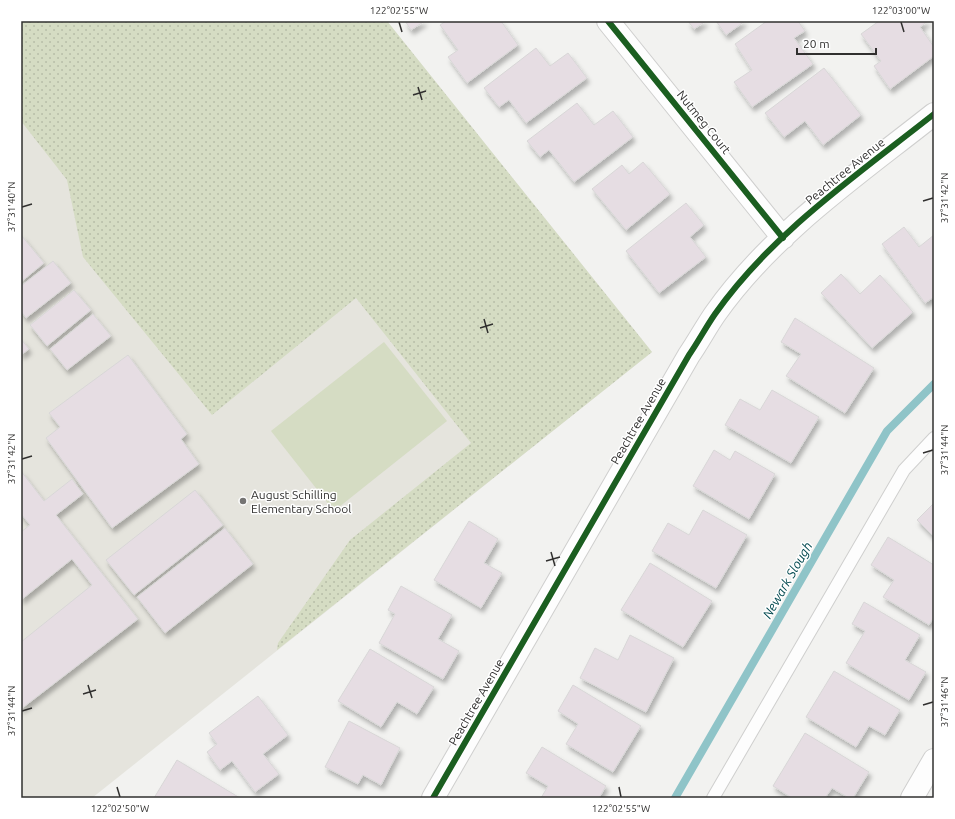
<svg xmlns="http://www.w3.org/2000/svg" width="955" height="819" font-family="Ubuntu,sans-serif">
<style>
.built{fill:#e5e4dd}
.grass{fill:url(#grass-dots)}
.pitch{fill:#d5dcc3}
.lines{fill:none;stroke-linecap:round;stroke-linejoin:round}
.stream{stroke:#8fc4c8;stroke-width:8}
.building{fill:#e6dde3;stroke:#d8d7d7;filter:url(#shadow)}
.lane-casing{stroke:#cfcfce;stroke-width:14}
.street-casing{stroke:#cfcfce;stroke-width:24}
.lane{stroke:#fdfdfd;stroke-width:12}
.street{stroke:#fdfdfd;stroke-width:22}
.cycleway-casing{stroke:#fff;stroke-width:8}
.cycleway{stroke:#1b5e20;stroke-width:6}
.ticks{fill:none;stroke:#31302f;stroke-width:1.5}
.poi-dot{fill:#757473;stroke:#fff;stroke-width:1.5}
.labels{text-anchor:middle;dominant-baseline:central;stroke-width:3;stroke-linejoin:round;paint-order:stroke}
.street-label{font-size:12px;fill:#31302f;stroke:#fff}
.poi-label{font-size:12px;fill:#31302f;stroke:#fff;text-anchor:start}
.water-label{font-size:13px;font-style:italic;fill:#00484e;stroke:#fff}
.neatline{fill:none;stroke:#31302f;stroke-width:1.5}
.ticks-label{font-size:10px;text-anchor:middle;fill:#31302f}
</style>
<defs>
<pattern id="grass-dots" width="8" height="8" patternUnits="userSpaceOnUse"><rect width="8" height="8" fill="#d5dcc3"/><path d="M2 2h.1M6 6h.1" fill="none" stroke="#b7bda8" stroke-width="1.8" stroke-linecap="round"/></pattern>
<filter id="shadow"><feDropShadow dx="2.5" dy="4.5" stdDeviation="2" flood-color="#0004"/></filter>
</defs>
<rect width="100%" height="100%" fill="#f2f2f0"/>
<path class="built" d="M21,21h366l265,331 -560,446h-71z"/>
<path class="grass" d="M21,21h366l265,331 -375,298 1,-7 72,-103 121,-97 -115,-145 -144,117 -129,-158 -16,-77 -46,-59z"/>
<path class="pitch" d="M384,342l63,79 -113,90 -63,-80z"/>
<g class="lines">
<path class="stream" d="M675,798l212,-367 47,-47"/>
</g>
<path class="building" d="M405,21h20l-14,9z
M446,21h55l17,24 -51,38 -19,-26 10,-7 -18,-25z
M688,21h18l-12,8z
M716,21h29l-19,14z
M767,21h31l7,10 -11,7 19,26 -61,43 -18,-25 18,-12 -17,-26z
M879,21h49l-8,6 14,20v9l-44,33 -16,-23 7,-5 -20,-27z
M536,48l14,18 18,-13 19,25 -61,45 -17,-23 -10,7 -15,-19z
M824,68l37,47 -38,30 -18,-24 -21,16 -19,-24z
M577,103l17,22 19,-14 20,26 -59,45 -25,-32 -9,7 -13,-16z
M643,162l27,32 -44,36 -34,-41 30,-24 7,9z
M686,203l18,22 -14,12 16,20 -47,36 -33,-42z
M904,227l15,20 15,-12v62l-9,6 -43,-59z
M21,235l23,28 -23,19z
M53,261l18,22 -45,35 -5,-7v-25z
M841,274l19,20 20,-19 33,37 -41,36 -51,-55z
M74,290l17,20 -44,36 -17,-21z
M93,314l18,22 -44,34 -17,-21z
M795,318l79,50 -29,45 -59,-37 15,-22 -20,-12z
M21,339l8,10 -8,6z
M128,355l59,79 -6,5 18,25 -87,64 -66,-90 14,-11 -11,-14z
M772,390l47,27 -28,46 -66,-38 15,-26 20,11z
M714,450l16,10 5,-9 40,23 -26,45 -56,-33z
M21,471l23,30 28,-22 11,15 -27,21 82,104 -117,90v-67l71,-57 -20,-26 -51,41v-68l9,-7 -9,-11z
M195,490l28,35 -89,70 -28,-35z
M934,503v34l-17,-17z
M703,510l44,25 -31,53 -64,-37 16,-28 21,12z
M469,521l29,18 -14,24 18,10 -21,35 -47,-28z
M225,528l28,36 -88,69 -28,-36z
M888,537l46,28v52l-5,8 -46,-28 11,-17 -23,-15z
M650,563l62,38 -29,46 -62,-37z
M401,586l51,29 -14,24 21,12 -16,28 -64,-36 16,-29 -7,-4z
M864,602l56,33 -15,25 21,12 -17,28 -63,-37 19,-32 -13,-7z
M630,635l44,23 -28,54 -66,-34 15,-30 23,12z
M370,649l64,38 -17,27 -20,-12 -16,25 -43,-26z
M834,671l66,39 -15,25 -16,-9 -13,21 -50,-30z
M573,685l68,41 -28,46 -47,-28 12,-20 -20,-13z
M258,696l30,39 -25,19 16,20 -24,18 -23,-31 -12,9 -13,-18 10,-8 -8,-11z
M349,721l51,27 -19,37 -18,-10 -5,9 -33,-17z
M805,733l64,39 -16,26h-4l-17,-10 -7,10h-33l-19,-12z
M542,747l64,39 -7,12h-58l7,-12 -22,-13z
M177,760l63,38h-86z"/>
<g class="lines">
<defs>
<path id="lane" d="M713,798l191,-328 30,-32"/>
<path id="street" d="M608,21l175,217
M433,798l256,-443c9,-13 17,-28 26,-41 57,-81 142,-139 219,-200
M912,798l22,-38"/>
</defs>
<use href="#lane" class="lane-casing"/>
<use href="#street" class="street-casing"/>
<use href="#lane" class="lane"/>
<use href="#street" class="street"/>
<defs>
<path id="cycleway" d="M608,21l175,217
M433,798l256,-443c9,-13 17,-28 26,-41 57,-81 142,-139 219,-200"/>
</defs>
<use href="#cycleway" class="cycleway-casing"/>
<use href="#cycleway" class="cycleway"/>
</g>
<path class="ticks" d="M399,22l3,10M901,22l3,10M418,87l4,13M413,95l13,-4M923,201l10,-3M22,207l10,-3M484,319l4,14M480,328l13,-4M923,453l10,-3M22,459l10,-3M551,552l4,14M546,561l14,-4M88,685l4,13M83,694l13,-4M923,705l10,-3M22,711l10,-3M117,787l3,10M619,787l2,10"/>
<circle class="poi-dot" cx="243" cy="501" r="4"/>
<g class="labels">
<g class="street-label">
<text transform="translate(704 122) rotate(51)">Nutmeg Court</text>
<text transform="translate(845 171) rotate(-39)">Peachtree Avenue</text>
<text transform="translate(638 421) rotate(-60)">Peachtree Avenue</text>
<text transform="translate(476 702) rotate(-60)">Peachtree Avenue</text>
</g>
<g class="poi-label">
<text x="251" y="494">August Schilling<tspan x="251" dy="14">Elementary School</tspan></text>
</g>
<g class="water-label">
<text transform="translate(787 580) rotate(-60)">Newark Slough</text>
</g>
</g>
<rect width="955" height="819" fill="none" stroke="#ffffff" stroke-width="44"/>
<path d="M797 48v6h79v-6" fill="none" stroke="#31302f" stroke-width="2"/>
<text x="803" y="48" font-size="12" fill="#31302f" stroke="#ffffff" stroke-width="3" paint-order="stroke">20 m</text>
<rect x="22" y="22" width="911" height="775" class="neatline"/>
<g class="ticks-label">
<text x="399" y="14">122°02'55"W</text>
<text x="901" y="14">122°03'00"W</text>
<text transform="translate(944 198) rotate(-90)" y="4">37°31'42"N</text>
<text transform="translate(11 207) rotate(-90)" y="4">37°31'40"N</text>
<text transform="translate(944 450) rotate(-90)" y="4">37°31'44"N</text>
<text transform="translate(11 459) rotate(-90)" y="4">37°31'42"N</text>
<text transform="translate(944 702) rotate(-90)" y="4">37°31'46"N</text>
<text transform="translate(11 711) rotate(-90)" y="4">37°31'44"N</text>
<text x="120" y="812">122°02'50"W</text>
<text x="621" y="812">122°02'55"W</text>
</g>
</svg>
